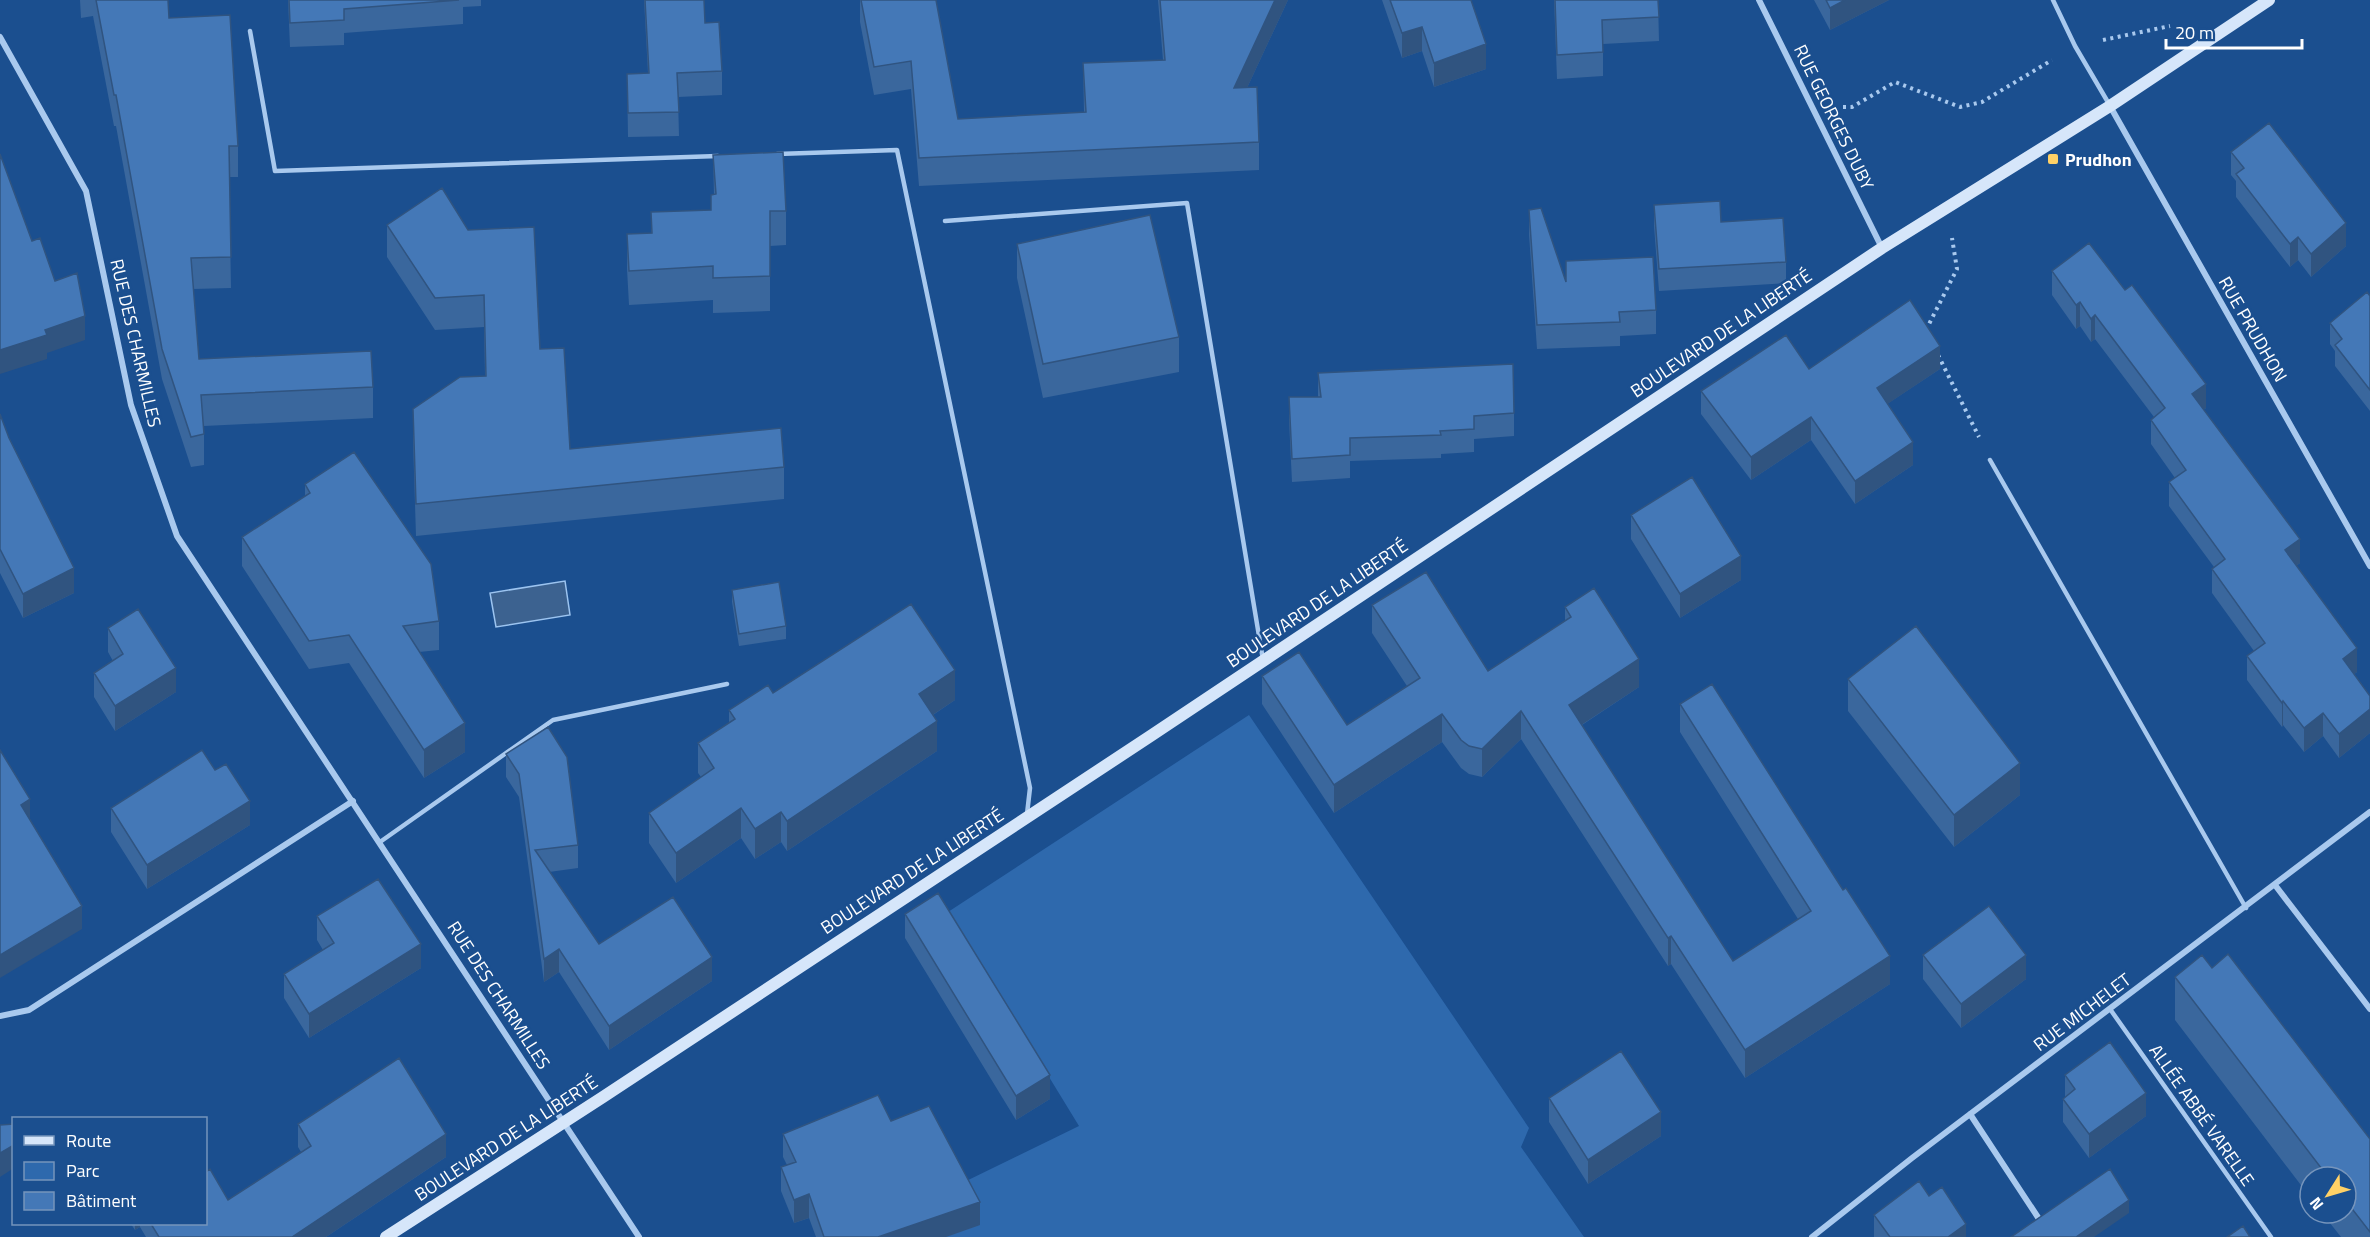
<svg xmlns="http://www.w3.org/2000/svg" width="2370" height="1237" font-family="'Titillium Web',sans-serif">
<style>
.green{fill:#2e69ad}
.water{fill:#3c6290;stroke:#9cc4f0;stroke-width:1.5}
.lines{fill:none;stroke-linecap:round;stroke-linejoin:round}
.path{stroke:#a9c9ee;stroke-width:4;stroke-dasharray:3 4.5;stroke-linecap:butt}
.service{stroke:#a9c9ee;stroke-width:4.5}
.minor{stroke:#a9c9ee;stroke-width:6}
.secondary{stroke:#d6e6fa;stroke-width:12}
.wall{fill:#3a679d}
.shaded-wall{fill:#305480}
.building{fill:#4478b7;stroke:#305480;stroke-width:1.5}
.poi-dot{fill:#ffd166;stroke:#1b4f8f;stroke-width:2}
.labels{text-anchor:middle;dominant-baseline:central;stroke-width:5;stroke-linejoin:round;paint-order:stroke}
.street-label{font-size:18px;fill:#fff;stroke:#1b4f8f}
.poi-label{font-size:18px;font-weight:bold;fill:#fff;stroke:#1b4f8f;text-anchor:start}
</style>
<rect width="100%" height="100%" fill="#1b4f8f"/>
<path class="green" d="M1249,715l280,413 -8,19 63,90h-639l13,-52 121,-59 -131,-214z"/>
<path class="water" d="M565,581l5,34 -74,12 -6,-34z"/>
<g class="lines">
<path class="path" d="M2103,40l67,-14
M1843,107h9l43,-25 65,25 22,-5 70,-42
M1926,330l31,-61 -5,-31
M1938,355l41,82"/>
<path class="service" d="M2053,0l22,46 34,58
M250,31l25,140 443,-15
M777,154l120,-4 133,638 -3,26
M945,221l242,-18 76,457
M1990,460l256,448
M380,842l173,-122 174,-36
M2110,1009l161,228"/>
<path class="minor" d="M1759,0l123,248
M0,37l86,154 45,214 46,131 462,701
M2110,106l260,460
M2275,885l95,124
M0,1016l29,-6 324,-209
M1970,1114l71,108
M1812,1237l100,-79 458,-346"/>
<path class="secondary" d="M386,1237l217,-140 549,-362 730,-487 228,-142 159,-106"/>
</g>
<path class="wall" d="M80,0h88l1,18 69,128v31h-9l2,111 -38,1 6,70 174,28v31l-169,8v39l-13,2 -29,-88 -46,-253h-2l-21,-110 -12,2z
M288,0h193v6l-18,1v17l-119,9v12l-54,2z
M644,0h60l1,23 17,48v24l-44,2 1,39 -51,1 -1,-63 21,-1z
M860,0h76l22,119 126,-7 -1,-49 80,-3 -5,-60h130l-41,88 12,54v28l-340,16 -8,-97 -37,6 -14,-73z
M1382,0h89l15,69 -52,18 -12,-36 -20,7z
M1554,0h104l1,41 -56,3v32l-46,3z
M1814,0h75l-59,30z
M2231,152l115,94 -35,31 -13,-17 -8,7 -54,-70v-16l-5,-6z
M713,155l73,56v34l-16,1v65l-57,2v-13l-84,5 -2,-36v-35l24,-1v-21l60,-2v-15h3z
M442,188l98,161 30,100 214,18v32l-368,37 -3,-95v-32l72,-33 -1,-49 -49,3 -48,-73v-32z
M1654,205l67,17 65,40v21l-127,8 -5,-65z
M1529,210l37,71 90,29v24l-36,2v10l-83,3 -8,-115z
M1017,244l162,93v35l-136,26 -26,-120z
M2052,271l154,137 -3,2 97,153 -4,3 61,106 -3,2 16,22v37l-31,25 -16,-22 -19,16 -21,-27 -1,2 -35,-47v-24l7,-5 -42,-58v-24l2,-2 -45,-61v-24l6,-4 -24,-34v-24l3,-3 -59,-78 -4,3 -11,-16 -4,3 -24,-34z
M2370,296v115l-35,-45v-15l-5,-7v-21z
M1809,369h131l-53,35 26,61 -58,39 -44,-64 -60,40 -50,-66v-23z
M1318,373l196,40v23l-40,3v13l-33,2v4l-91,3v17l-58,4 -3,-62v-23h29z
M0,414l9,24 65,155 -51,25 -23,-45z
M305,484l134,137v29l-20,2 46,100 -41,26 -75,-115 -40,6 -67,-103v-29l63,-40z
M1631,515l110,65 -61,38 -49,-79z
M732,590l54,36v13l-47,7 -7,-44z
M1372,605l116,66 77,-50v-14l74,80 -57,38 151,236 65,-42 -118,-187v-28l210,280 -145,94 -74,-114 -3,2 -147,-227 -39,38 -13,-3 -8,-6 -19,-26 -108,71 -72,-109v-28l85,49 60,-39 -35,-53z
M108,628l68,64 -61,39 -21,-34v-24l19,-12 -5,-9z
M1848,679l172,116 -66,52 -106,-136z
M773,693l182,7 -22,15 4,36 -150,100 -6,-9 -26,17 -14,-21 -65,45 -27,-40v-30l52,-36 -3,-4v-30l31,-20v-13z
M506,754l72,91v23l-29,4 50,72 113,37 -103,69 -50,-78 -15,10 -25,-185 -13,-20z
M215,770l35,55 -103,64 -36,-57v-24z
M905,914l145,185 -34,21 -111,-182z
M317,916l104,52 -112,70 -25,-40v-24l39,-24 -6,-10z
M1923,955l103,24 -65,49 -38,-49z
M2212,968l158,171v98h-29l-19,-24h24v-36h-36v20l-135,-177v-43z
M2065,1075l81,41 -57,42 -26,-36v-23l2,-2z
M1549,1098l112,38 -73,48 -39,-62z
M891,1121l89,104 -34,12h-130l-7,-19 -15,5 -13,-32v-24l6,-2 -4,-8v-23z
M298,1124l148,33 -120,80h-180l-6,-10 -5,3 -4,-6h75l22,-24 73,-48 -3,-5z
M1929,1196l37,41h-92v-22z"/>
<path class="shaded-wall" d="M1275,0h13l-54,116v-28z
M1845,0h44l-59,30v-22z
M1422,27v24l-20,7v-25z
M1486,44v25l-52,18v-24z
M2346,223v23l-35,31v-23z
M2298,237v23l-8,7v-23z
M2080,302v24l-4,3v-24z
M2095,315v24l-4,3v-23z
M85,316v24l-38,13v6l-47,15v-24l45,-20z
M1940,346v23l-63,42v-23z
M2206,384v24l-14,10v-24z
M1811,417v23l-60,40v-23z
M1913,442v23l-58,39v-23z
M2300,539v24l-15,11v-24z
M1741,556v24l-61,38v-24z
M74,568v25l-51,25v-24z
M2357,648v24l-14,11v-24z
M1639,659v28l-70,46v-28z
M176,668v24l-61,39v-25z
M955,670v30l-36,24v-30z
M2283,701v24l-1,2v-24z
M2370,709v24l-31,25v-24z
M1521,711v28l-39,38v-28z
M2323,713v23l-19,16v-24z
M1442,714v28l-108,71v-28z
M937,721v30l-150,100v-30z
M465,723v29l-41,26v-28z
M2020,763v32l-66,52v-32z
M30,799v23l-9,-17z
M250,801v24l-103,64v-24z
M741,808v30l-65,45v-30z
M781,812v30l-26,17v-30z
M82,906v23l-82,49v-23z
M1671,936v28l-3,2v-28z
M421,944v24l-112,70v-24z
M559,949v23l-15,10v-23z
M2026,955v24l-65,49v-24z
M1890,956v28l-145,94v-28z
M712,957v24l-103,69v-24z
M1050,1075v24l-34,21v-24z
M2146,1093v23l-57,42v-24z
M1661,1112v24l-73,48v-24z
M446,1134v23l-120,80h-34z
M14,1145v23l-14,9v-24z
M809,1194v24l-15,5v-23z
M2129,1200v13l-35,24h-18z
M980,1202v23l-34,12h-68z
M135,1224h5v3l-5,3z
M1966,1224v13h-18z"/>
<path class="building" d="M96,0h72l1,18 61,-3 8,131h-9l2,111 -40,1 8,101 172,-8 2,36 -172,8 3,39 -13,3 -29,-88 -46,-254h-2z
M289,0h170l-115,9v11l-54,3z
M645,0h59l1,23 14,-1 3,49 -45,2 2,39 -51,1 -1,-39 22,-1z
M861,0h75l22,119 128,-7 -3,-49 82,-3 -5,-60h115l-41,88 23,-1 2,55 -340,16 -8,-97 -37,6z
M1390,0h81l15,44 -52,19 -12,-36 -20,6z
M1555,0h103l1,17 -57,3 1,32 -46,3z
M1826,0h19l-15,8z
M2269,123l77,100 -35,31 -13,-17 -8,7 -54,-70 8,-6 -13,-16z
M783,152l3,59h-16v65l-57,2v-12l-84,5 -2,-37 25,-1 -1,-21 60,-2v-15l5,-1 -3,-39z
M0,154l32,87 8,-3 15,43 22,-8 8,43 -40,14 2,5 -47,15z
M442,188l26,42 66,-3 6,122 24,-1 6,101 211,-21 3,39 -368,37 -3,-95 47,-32 26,-1 -2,-81 -49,3 -48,-73z
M1720,201l1,21 62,-4 3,44 -127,7 -5,-64z
M1541,208l25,74v-21l87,-4 3,53 -37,2 1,10 -83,3 -8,-115z
M1150,215l29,122 -136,27 -26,-120z
M2089,243l36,47 7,-5 74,99 -14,10 108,145 -15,11 72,98 -14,11 27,37v13l-31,25 -16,-21 -19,15 -21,-27 -1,2 -35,-47 18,-13 -53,-74 13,-10 -56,-77 17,-12 -35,-50 14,-12 -70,-93 -4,4 -11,-17 -4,3 -24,-34z
M2367,292l3,4v94l-35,-45 7,-6 -12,-16z
M1910,300l30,46 -63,42 36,54 -58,39 -44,-64 -60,40 -50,-66 85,-56 23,34z
M1513,364l1,49 -40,3v13l-34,2 1,4 -91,3v17l-58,4 -3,-62h32l-3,-24z
M0,414l9,24 65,130 -51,26 -23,-45z
M354,452l77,112 8,57 -36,5 62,97 -41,27 -75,-115 -40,6 -67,-104 68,-44 -5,-9z
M1692,477l49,79 -61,38 -49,-79z
M1426,572l62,99 83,-54 -6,-10 29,-19 45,71 -70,46 164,256 78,-50 -131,-207 32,-20 131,206 3,-2 44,68 -145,94 -74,-114 -3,2 -147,-227 -39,38 -13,-3 -8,-6 -19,-26 -108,71 -72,-109 37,-24 48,73 73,-47 -48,-73z
M779,582l7,44 -47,8 -7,-44z
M911,604l44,66 -36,24 18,27 -150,100 -6,-9 -26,17 -14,-21 -65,45 -27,-40 65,-45 -16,-25 37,-24 -6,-9 39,-25 5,8z
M138,609l38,59 -61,38 -21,-33 29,-19 -15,-26z
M1916,626l104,137 -66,52 -106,-136z
M548,727l19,30 11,88 -43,5 64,94 74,-47 39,60 -103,69 -50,-77 -15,10 -25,-185 -13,-20z
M0,750l30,49 -9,6 61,101 -82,49z
M202,750l13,20 11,-6 24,37 -103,64 -36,-57z
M378,879l43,65 -112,70 -25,-40 50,-31 -17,-27z
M938,893l112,182 -34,21 -111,-182z
M1989,906l37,49 -65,49 -38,-49z
M2228,954l142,185v93l-24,-31v-24h-18l-153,-200 27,-22 10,13z
M2110,1042l36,51 -57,41 -26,-35 12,-10 -10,-14z
M1621,1051l40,61 -73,48 -39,-62z
M399,1058l47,76 -154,103h-133l-8,-13h55v-52l4,-3 18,31 83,-54 -13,-22z
M878,1095l13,26 38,-15 51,96 -102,35h-54l-15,-43 -15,6 -13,-33 15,-5 -13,-28z
M14,1124v21l-14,8v-28z
M2110,1169l19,31 -53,37h-65z
M1919,1181l10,15 13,-9 24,37 -18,13h-58l-16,-22z
M2243,1226l7,11h-23z"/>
<rect class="poi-dot" x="2047" y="153" width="12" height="12" rx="3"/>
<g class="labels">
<g class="street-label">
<text transform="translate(1834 117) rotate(64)">RUE GEORGES DUBY</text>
<text transform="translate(2253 329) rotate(60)">RUE PRUDHON</text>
<text transform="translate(1721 333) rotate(-34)">BOULEVARD DE LA LIBERTÉ</text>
<text transform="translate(136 343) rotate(77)">RUE DES CHARMILLES</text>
<text transform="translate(1317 603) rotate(-34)">BOULEVARD DE LA LIBERTÉ</text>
<text transform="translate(912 871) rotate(-33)">BOULEVARD DE LA LIBERTÉ</text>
<text transform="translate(499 995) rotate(57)">RUE DES CHARMILLES</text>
<text transform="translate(2082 1012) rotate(-37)">RUE MICHELET</text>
<text transform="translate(2202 1115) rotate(55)">ALLÉE ABBÉ VARELLE</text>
<text transform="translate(506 1138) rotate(-33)">BOULEVARD DE LA LIBERTÉ</text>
</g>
<g class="poi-label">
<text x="2065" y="159">Prudhon</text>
</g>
</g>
<rect x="12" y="1117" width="195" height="108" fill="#1b4f8f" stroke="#7695bc" stroke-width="1.5"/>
<rect x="24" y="1136" width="30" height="9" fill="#d6e6fa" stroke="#7695bc" stroke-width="1.5"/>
<text x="66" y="1147" font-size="18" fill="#ffffff">Route</text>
<rect x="24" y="1162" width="30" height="18" fill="#2e69ad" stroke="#7695bc" stroke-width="1.5"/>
<text x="66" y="1177" font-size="18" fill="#ffffff">Parc</text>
<rect x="24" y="1192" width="30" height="18" fill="#4478b7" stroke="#7695bc" stroke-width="1.5"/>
<text x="66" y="1207" font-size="18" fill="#ffffff">Bâtiment</text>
<g transform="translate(2328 1195) rotate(233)"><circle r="28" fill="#1b4f8f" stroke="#7695bc" stroke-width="1.5"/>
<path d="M0-4.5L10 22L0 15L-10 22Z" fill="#ffd166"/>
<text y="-9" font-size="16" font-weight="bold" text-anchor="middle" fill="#ffffff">N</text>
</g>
<path d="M2166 39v9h136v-9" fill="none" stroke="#ffffff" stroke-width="3"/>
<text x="2175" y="39" font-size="18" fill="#ffffff" stroke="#1b4f8f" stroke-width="4.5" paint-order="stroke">20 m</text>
</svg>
